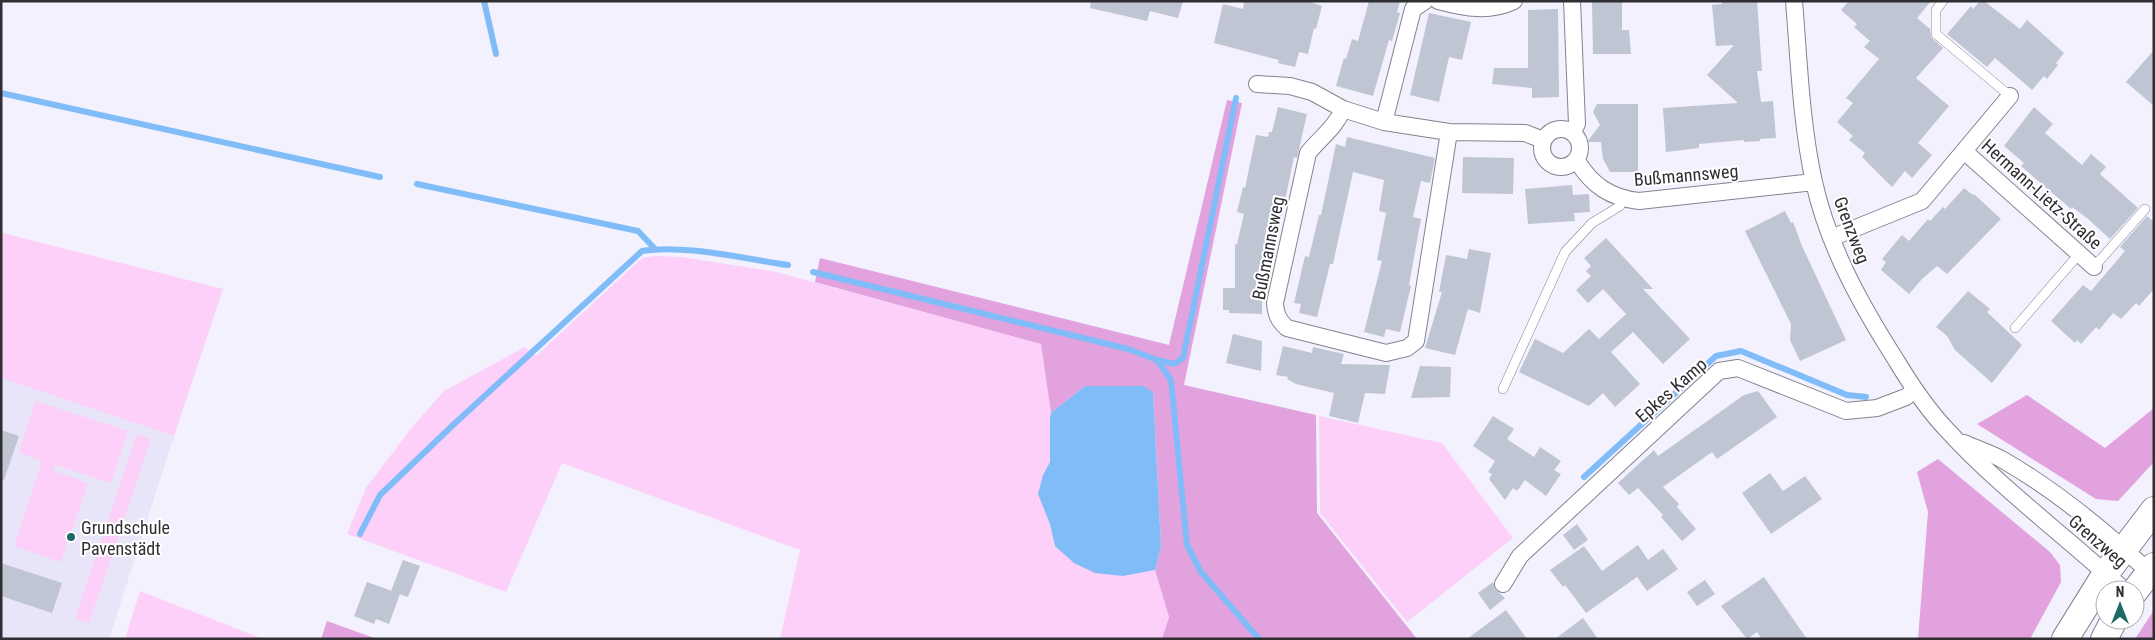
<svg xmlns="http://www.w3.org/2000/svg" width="2155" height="640" font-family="'Roboto Condensed',sans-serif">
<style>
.built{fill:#e7e5f7}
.green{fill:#fdd0f9}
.forest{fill:#e1a2dd}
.water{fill:#80bcf8}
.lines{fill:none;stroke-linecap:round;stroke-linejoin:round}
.stream{stroke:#80bcf8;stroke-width:6}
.building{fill:#c0c5d3}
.service-casing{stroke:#848391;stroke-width:10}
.minor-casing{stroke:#848391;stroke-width:18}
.primary-casing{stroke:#848391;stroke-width:28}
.service{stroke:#fff;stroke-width:9}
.minor{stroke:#fff;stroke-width:16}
.primary{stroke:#fff;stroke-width:26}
.poi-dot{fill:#1e6a66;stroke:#fff;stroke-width:2}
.labels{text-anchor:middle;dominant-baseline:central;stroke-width:4;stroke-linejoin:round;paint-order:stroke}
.street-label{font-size:18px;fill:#2e2e33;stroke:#fff}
.poi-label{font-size:18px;fill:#2e2e33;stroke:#fff;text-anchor:start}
</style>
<rect width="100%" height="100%" fill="#f2f1fd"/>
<path class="built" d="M1,378l173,58 -65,203h-108z"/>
<path class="green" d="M3,233l220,56 -49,147 -173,-58v-139z
M654,256l28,1 95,15 264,72 10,69 -1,49 -7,13 12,71 68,30 32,-6 14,47 -7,22h-382l20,-89 -238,-87 -56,129 -159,-58 19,-46 47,-62 31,-35 81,-44 11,9 106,-98z
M35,401l93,30 -17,52 -55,-18 -2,6 34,12 -27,79 -47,-16 28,-85 -23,-8z
M1319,416l123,27 71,95 -106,84 -87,-109z
M137,434l14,5 -62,184 -14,-5z
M140,591l123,48h-138z"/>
<path class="forest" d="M1227,100l15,3 -58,282 132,30 1,98 100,126h-255l7,-22 -14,-47 6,-24 -8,-154 -68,-6 -34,27 -10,-69 -226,-62 5,-24 349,87z
M2027,395l78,53 49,-40v54l-36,39 -22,-2 -119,-75z
M1938,459l112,93 10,13 1,17 -31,57h-112l10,-127 -11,-40z
M2154,610v29h-19z
M327,621l50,18h-56z"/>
<path class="water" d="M1085,386h58l10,6 8,154 -6,24 -32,6 -28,-3 -21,-10 -19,-17 -5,-22 -12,-30 5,-19 7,-13v-44l1,-5z"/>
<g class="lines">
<path class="stream" d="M484,1l12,53
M1,93l379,84
M417,184l221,47 17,18
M813,272l315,77 29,11 14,20 16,165 14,27 58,67
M1157,360l17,4 9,-6 53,-260
M1584,477l132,-121 25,-5 106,44 19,2
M360,534l20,-39 73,-70 189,-174c42,-7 103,8 146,14"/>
</g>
<path class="building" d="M1091,1h92l-5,17 -28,-7 -3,10 -57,-13z
M1244,1h63l15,5 -6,23 -2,-1 -6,26 -9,-2 -4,15 -17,-4 1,-3 -65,-17 9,-39 20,5z
M1369,1h31l-3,11 3,1 -8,28 -3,-1 -16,56 -37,-10 8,-28 2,1 6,-20 6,2z
M1592,1h30v29h7l2,24h-38z
M1722,1h35l5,70h-5l4,31 12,-1 3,37 -16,1v2l-16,1v-2l-45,4v4l-33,4 -3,-44 75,-5 -31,-28 27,-30 -18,1 -4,-41 10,-1z
M1849,1h82l-14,17 13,11 1,8 12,11 -27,30 33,28 -31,37 14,12 -20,23 -7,-7 -13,16 -30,-30 3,-4 -16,-13 4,-4 -16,-14 16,-19 -7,-5 33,-39 -15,-12 6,-6 -16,-14 3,-3 -16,-14z
M1980,1h4l36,28 7,-9 37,33 -8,10 2,2 -11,14 -3,-3 -12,14 -37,-32 -8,9 -40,-33 24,-28 2,3z
M1558,9l1,88 -27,1v-10l-40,-4 2,-16h34v-58z
M1429,13l42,9 -9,38 -13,-3 -10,45 -29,-7z
M2154,50v56l-28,-24z
M1597,104h41v68h-28l-7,-13 -2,-17h-14l13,-17 -7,-13z
M1278,107l29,7 -10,44 -3,-1 -15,73 -13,-3 -1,43h-3v44l-33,-1v-3h-6v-22h12v-44h2l7,-30 -7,-2 6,-25 2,1 11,-53 12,2 1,-5h3z
M2034,107l19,17 -8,9 37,32 9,-11 15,13 -6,7 38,34 -28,31 -23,-21 -15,-11 -1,2 -50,-43 3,-3 -20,-17z
M1347,137l88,21 -5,25 -9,-2 -8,36 8,2 -12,66 2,1 -11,46 -14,-3 -2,8 -20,-5 18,-71 -5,-1 9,-47 -7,-2 5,-31 -31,-8 -20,92h-3l-13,53 -18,-4 2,-9 -7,-1 11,-47 4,1 10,-42h2l15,-71 9,3z
M1463,157l51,1 -1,36 -51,-1z
M1572,185l1,10 16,-1 1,18 -16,1 1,8 -47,3 -3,-35z
M1964,188l9,7 1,-1 27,25 -54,55 -10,-8 -15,13 -13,15 -28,-24 5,-8 -4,-3 20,-24 7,6 19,-22 2,2 13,-14 2,2z
M1785,211l6,12 2,-1 9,24 44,94 -46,21 -10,-21 1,-16 -46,-93z
M2147,216l7,6v67l-15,17 -3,-3 -15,16 -8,-6 -14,17 -3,-3 -15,17 -4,-4 -2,3 -24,-22 32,-36 8,6 34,-40 -5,-4z
M1606,238l47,51h-10l47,50 -27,25 -30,-32 -22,20 29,32 -25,23 -12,-14 -14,13 -70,-34 16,-33 28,14 26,-24 10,10 27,-25 -23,-25 -15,14 -12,-13 15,-14 -5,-5 5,-5 -7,-8z
M1469,249l22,4 -11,60 -12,-4 -13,46 -30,-7 17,-56h-3l7,-37 21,4z
M1968,291l22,18 -3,3 35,33 -30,38 -37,-33 -8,-14 -11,-9z
M1233,334l29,7 -1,30 -35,-8z
M1283,346l29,7 1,-6 31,7 -3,10 49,1 -5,29 -20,-1 -7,30 -29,-7 5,-23 -38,-9 -9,-5 1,-2 -12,-2z
M1420,366l31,1 -1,30 -39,1z
M1758,391l19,26 -60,42 -5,-7 -49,35 16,17 -2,3 19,22 -14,12 -21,-24 2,-2 -25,-27 -9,7 -11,-12 36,-33 4,6 86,-61z
M1493,416l21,13 -7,10 27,18 6,-10 21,14 -7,9 7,4 -15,22 -21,-16 -8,11 -4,-3 -8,12 -16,-21 3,-5 -4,-2 7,-11 -22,-15z
M1,430l18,6 -15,44h-3z
M1770,473l13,18 22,-15 17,23 -51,35 -29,-41z
M1577,524l11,16 -14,10 -11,-15z
M1638,545l10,15 15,-11 15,20 -31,22 -10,-14 -51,36 -21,-28 -2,2 -13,-17 34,-24 18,25z
M403,560l17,6 -12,31 -17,-6z
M1,563l61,20 -10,30 -51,-17z
M1764,577l43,62h-45l-5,-7 -10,7 -26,-33z
M1705,580l10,14 -18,12 -10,-14z
M367,582l33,12 -11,30 -13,-5 -2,5 -20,-8z
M1493,582l2,7 10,9 -15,12 -12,-17z
M1506,610l21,29h-60z
M1583,618l15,21h-43z"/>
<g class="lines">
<defs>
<path id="service" d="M1943,1l-7,9v24l74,62
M2094,267l51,-58
M2015,328l64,-74
M1503,389l62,-137 27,-29 28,-17 2,-7"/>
<path id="minor" d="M1438,1c28,7 50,12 76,0
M1794,1c5,60 7,122 20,181 14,64 47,123 82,178 15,25 31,49 51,70 54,59 119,106 177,160
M1257,84l33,2 22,6 31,17 41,13 65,10 76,1 18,7
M1343,109c-7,18 -23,29 -35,44l-33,150c1,11 3,17 12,25l99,25 21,-5 9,-7 33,-209
M1384,122l29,-113 12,-8
M1542 148a19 19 0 1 1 38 0a19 19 0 1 1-38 0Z
M1572,132l5,-8 -5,-123
M1964,151l130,116
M1577,161c15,24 33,37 62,40l175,-19
M1831,238l91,-37 88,-105
M1964,443c13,6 27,10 39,17 54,31 101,70 146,112
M1503,584l17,-28 199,-185 19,-3 108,43 31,-3 29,-11 9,-7"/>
<path id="primary" d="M2135,591l19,-25
M2065,639l41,-66 48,-63
M2104,639l10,-19"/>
</defs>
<use href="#service" class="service-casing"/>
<use href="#minor" class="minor-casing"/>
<use href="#primary" class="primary-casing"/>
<use href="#service" class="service"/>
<use href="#minor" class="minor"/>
<use href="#primary" class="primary"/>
</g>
<circle class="poi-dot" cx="71" cy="537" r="5"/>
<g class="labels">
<g class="street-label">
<text transform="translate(1686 175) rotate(-5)">Bußmannsweg</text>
<text transform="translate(2042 194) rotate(42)">Hermann-Lietz-Straße</text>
<text transform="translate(1852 230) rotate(69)">Grenzweg</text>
<text transform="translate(1268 248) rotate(-79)">Bußmannsweg</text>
<text transform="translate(1671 390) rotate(-41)">Epkes Kamp</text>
<text transform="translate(2098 541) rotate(41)">Grenzweg</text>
</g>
<g class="poi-label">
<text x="81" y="527">Grundschule<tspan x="81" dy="21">Pavenstädt</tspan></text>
</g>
</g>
<rect width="2155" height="640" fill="none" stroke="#2e2e33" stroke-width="5"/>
<g transform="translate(2120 605)"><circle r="24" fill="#ffffff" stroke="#ababad"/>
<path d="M0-4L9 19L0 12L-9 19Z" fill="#1e6a66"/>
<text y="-8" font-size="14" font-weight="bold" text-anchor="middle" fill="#2e2e33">N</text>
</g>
</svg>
